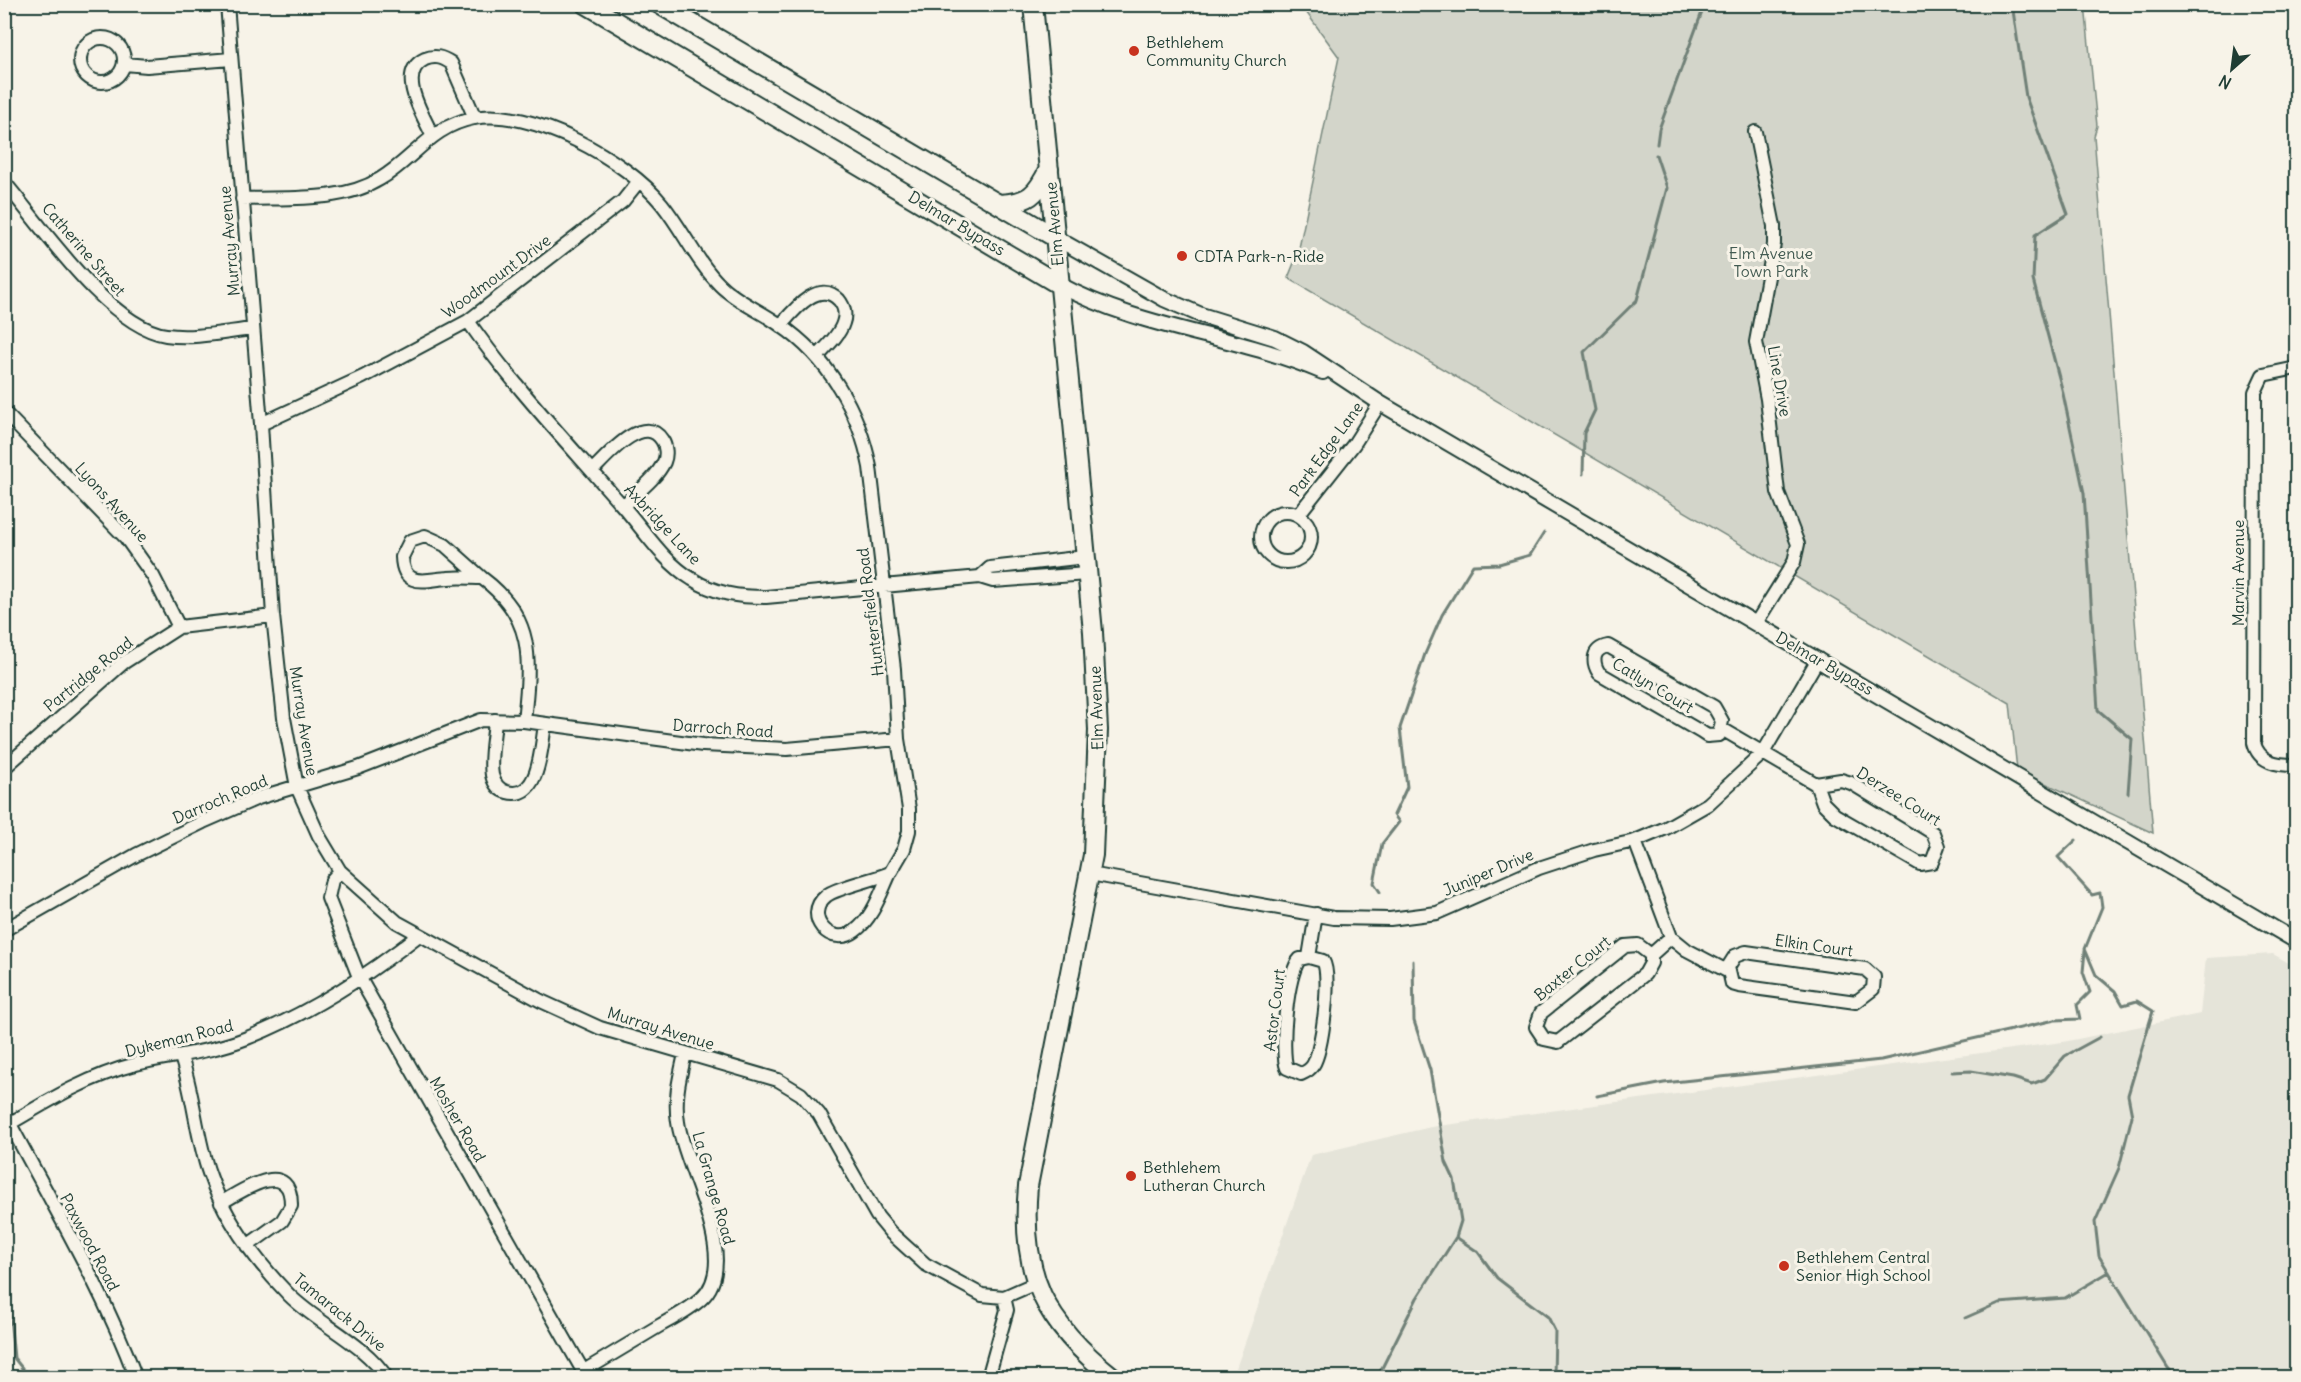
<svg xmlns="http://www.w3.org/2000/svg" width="2301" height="1382" font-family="Delius,sans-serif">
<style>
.built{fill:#e5e4d9}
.green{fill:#d3d5ca;stroke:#79897f;stroke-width:1.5}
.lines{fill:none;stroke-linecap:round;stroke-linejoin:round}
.stream{stroke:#6f8077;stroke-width:3}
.minor-casing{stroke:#1f3d34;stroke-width:16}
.tertiary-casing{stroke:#1f3d34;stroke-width:18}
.primary-casing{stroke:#1f3d34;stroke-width:22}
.minor{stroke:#f7f3e8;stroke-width:12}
.tertiary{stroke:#f7f3e8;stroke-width:14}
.primary{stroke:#f7f3e8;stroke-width:18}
.poi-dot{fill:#c8321e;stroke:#f7f3e8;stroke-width:2}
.labels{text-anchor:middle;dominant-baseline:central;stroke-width:6;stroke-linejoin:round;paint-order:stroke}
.poi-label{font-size:16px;fill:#1f3d34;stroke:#f7f3e8;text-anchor:start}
.street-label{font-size:16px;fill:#1f3d34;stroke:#f7f3e8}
.park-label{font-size:16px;fill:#435b52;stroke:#f7f3e8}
</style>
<rect width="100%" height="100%" fill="#f7f3e8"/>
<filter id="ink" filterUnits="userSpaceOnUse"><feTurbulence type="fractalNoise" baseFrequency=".0167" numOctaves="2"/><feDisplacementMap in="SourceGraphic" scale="12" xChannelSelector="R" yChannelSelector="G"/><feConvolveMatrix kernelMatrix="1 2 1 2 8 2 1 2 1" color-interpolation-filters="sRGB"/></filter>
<g filter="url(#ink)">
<path class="built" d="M2273,954l23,13v410h-1063l78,-222 120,-28 632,-85 137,-28 6,-56z"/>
<path class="green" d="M1301,5h784l12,121 -3,10 59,697 -136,-63 -7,-67 -722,-425 10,-25 41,-196z"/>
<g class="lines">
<path class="stream" d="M2012,4l14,93 42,117 -33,21 -2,45 29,109 22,104 14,217 34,29 -4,54
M1657,144l2,-15 46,-125
M1583,474l1,-41 11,-23 -11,-58 53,-52 30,-112 -11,-33
M2076,840l-18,17 34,38 8,-2 2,14 -17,42 11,26 19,16 8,14 14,-4 16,10 -25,84 4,21 -13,52 -24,54 4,34 69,112 9,10
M1380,892l-6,-9 8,-39 17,-22 -5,-7 13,-28 -7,-59 25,-74 17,-39 31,-50 26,-1 31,-9 14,-22
M1952,1072l19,-1 42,7 19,6 13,-5 20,-23 35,-19
M1597,1096l67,-13 217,-23 174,-40 25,-1 -3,-14 13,-13 -7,-20 2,-21
M1456,1237l22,15 19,26 51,39 7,14 -1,47
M4,1296l5,11 5,51 16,20
M1965,1318l34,-15 66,-5 44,-26
M1377,1378l40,-80 39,-61 5,-16 -7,-42 -8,-17 -16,-92 -16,-49 -1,-60"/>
<defs>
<path id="minor" d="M227,4l34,420 12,192 11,102 13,69 22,49 21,35 57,51 144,79 59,27 178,52 23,14 18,20 58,102 14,17 34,31 57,31 22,2 32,-14
M80 60a22 22 0 1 1 44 0a22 22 0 1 1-44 0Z
M125,64l22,2 84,-7
M1755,132l19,94v18l-18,98 11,57 11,93 20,52 -4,18 -38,61
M432,135c-8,-19 -37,-62 -7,-76 10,-4 17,-2 26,4l24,55
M4,182c36,42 105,145 162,153 28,4 59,-3 87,-6
M242,199c44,-2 99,4 138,-20 34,-20 51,-53 94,-61 57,-11 153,42 188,86 21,26 34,57 58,81 17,17 41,26 60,40 48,32 79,86 90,142l24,202 4,70 11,70v22l-5,18 -14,24
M468,321c46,66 100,122 152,182 23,25 42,58 72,76 23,15 47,18 74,18l214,-20 13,4 94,-7
M781,325c12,-14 38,-47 58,-25 5,6 7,15 4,23 -4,13 -17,24 -26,34
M2296,368l-33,7 -8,17 -1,351c5,20 24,22 42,22
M4,412l122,126 27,38 26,51
M261,424l102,-47 105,-56 155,-120 16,-20
M592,471c13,-13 52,-60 70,-31 4,6 5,15 2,22 -8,17 -28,31 -41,44
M1261 537a25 25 0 1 1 50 0a25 25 0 1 1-50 0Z
M1298,515l56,-71 26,-41
M425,536l20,9 37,33c-11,0 -23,-1 -34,0 -20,1 -45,12 -46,-21l8,-16z
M980,577l10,-9 95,-11
M482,578c54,40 48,83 42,143
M1608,646l106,61 8,14 -3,14 -12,1 -6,-4 -102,-59c-7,-11 -7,-24 9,-27z
M495,720c-1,17 -6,38 -3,55 2,8 6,15 15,17 33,9 34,-46 38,-67
M1722,729l94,55
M4,768l119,-105 56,-36 94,-11
M1841,780l10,3 82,50 5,13 -6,16 -12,2 -85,-49 -12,-12 -7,-19z
M1635,841l36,96 16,13 40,21
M340,871l-8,9 -4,18 31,79 228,401
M890,873c-9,19 -17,45 -35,58 -24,18 -53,-15 -29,-35 9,-8 50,-17 64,-23z
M1090,874l244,44 56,1 47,-6 102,-45 55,-18 41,-9 31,-13 42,-24 55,-51 55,-94
M4,930l132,-75 67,-33 55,-24 100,-30 123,-48 43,1 179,24 84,4 111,-10
M1638,945l13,10v8l-6,11 -87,68 -14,-3 -8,-12 5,-14 84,-67z
M1746,952l119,17 9,8 -1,12 -17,13 -117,-16 -7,-2 -4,-17 7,-11z
M1651,955l20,-18
M1309,957l14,4c9,14 -1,90 -10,104 -3,5 -7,7 -12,9l-14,-6c-7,-17 0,-96 13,-109z
M1309,957l7,-43
M181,1057c13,38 15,79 28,116 16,47 46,87 80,122 30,30 74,47 98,83
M10,1124c44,83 93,165 126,254
M4,1127c42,-25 84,-51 132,-63 38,-9 73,-11 111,-26 61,-24 121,-63 172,-103
M221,1203c20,-12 71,-47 70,3l-9,15 -35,25
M584,1371c25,-15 50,-30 75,-45 14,-8 30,-16 42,-27 42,-37 -17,-131 -23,-177 -4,-24 2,-46 7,-68
M988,1378l19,-68 -3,-13"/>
<path id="tertiary" d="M1056,238l108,61 37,16 74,23 28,14 77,51 916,538
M1058,284c84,46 179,51 265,88"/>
<path id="primary" d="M586,4l472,280
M659,4l397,234
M1033,4l60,628 5,98 -5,125 -65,331c-8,89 16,137 86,192
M999,204c30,-2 37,-8 50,-35"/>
</defs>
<use href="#minor" class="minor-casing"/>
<use href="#tertiary" class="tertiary-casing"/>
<use href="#primary" class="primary-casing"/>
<use href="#minor" class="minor"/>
<use href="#tertiary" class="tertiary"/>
<use href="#primary" class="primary"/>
</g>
</g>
<g class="poi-dot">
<circle cx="1134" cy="51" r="6"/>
<circle cx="1182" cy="256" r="6"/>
<circle cx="1131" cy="1176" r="6"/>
<circle cx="1784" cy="1266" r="6"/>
</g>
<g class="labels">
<g class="poi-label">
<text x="1146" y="42">Bethlehem<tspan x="1146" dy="18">Community Church</tspan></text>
<text x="1194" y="256">CDTA Park-n-Ride</text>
<text x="1143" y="1167">Bethlehem<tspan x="1143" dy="18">Lutheran Church</tspan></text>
<text x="1796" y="1257">Bethlehem Central<tspan x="1796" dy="18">Senior High School</tspan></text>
</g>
<g class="street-label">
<text transform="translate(957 223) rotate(31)">Delmar Bypass</text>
<text transform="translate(1054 224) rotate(-95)">Elm Avenue</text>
<text transform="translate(229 241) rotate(-95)">Murray Avenue</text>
<text transform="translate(84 249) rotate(49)">Catherine Street</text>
<text transform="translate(496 276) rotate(-36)">Woodmount Drive</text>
<text transform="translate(1780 381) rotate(80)">Line Drive</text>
<text transform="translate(1326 449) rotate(-54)">Park Edge Lane</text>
<text transform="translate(112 502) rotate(48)">Lyons Avenue</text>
<text transform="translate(663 524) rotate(47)">Axbridge Lane</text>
<text transform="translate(2238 573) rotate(-90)">Marvin Avenue</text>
<text transform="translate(870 612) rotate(-97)">Huntersfield Road</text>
<text transform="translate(1825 663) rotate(30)">Delmar Bypass</text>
<text transform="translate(88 674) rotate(-39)">Partridge Road</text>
<text transform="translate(1653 685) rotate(31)">Catlyn Court</text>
<text transform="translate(1096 708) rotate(-92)">Elm Avenue</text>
<text transform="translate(304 721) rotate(81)">Murray Avenue</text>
<text transform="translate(723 728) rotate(4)">Darroch Road</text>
<text transform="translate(1899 796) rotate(32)">Derzee Court</text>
<text transform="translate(220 799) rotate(-23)">Darroch Road</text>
<text transform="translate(1488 872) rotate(-23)">Juniper Drive</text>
<text transform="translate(1814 945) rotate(8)">Elkin Court</text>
<text transform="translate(1572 968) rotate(-39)">Baxter Court</text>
<text transform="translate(1274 1010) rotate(-83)">Astor Court</text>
<text transform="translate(661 1028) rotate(17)">Murray Avenue</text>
<text transform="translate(179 1038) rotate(-14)">Dykeman Road</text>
<text transform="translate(458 1119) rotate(60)">Mosher Road</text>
<text transform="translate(714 1188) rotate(74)">La Grange Road</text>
<text transform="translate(90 1242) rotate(62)">Paxwood Road</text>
<text transform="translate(340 1312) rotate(39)">Tamarack Drive</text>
</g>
<g class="park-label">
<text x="1771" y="253">Elm Avenue<tspan x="1771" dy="18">Town Park</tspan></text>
</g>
</g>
<rect width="2301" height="1382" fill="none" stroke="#f7f3e8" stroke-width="24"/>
<rect x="12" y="12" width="2277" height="1358" fill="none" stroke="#1f3d34" stroke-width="2" filter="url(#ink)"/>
<g transform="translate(2232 69) rotate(208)" stroke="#f7f3e8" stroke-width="4.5" paint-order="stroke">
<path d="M0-4.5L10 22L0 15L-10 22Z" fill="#1f3d34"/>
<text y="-9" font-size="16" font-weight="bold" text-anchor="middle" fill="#1f3d34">N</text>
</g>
</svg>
